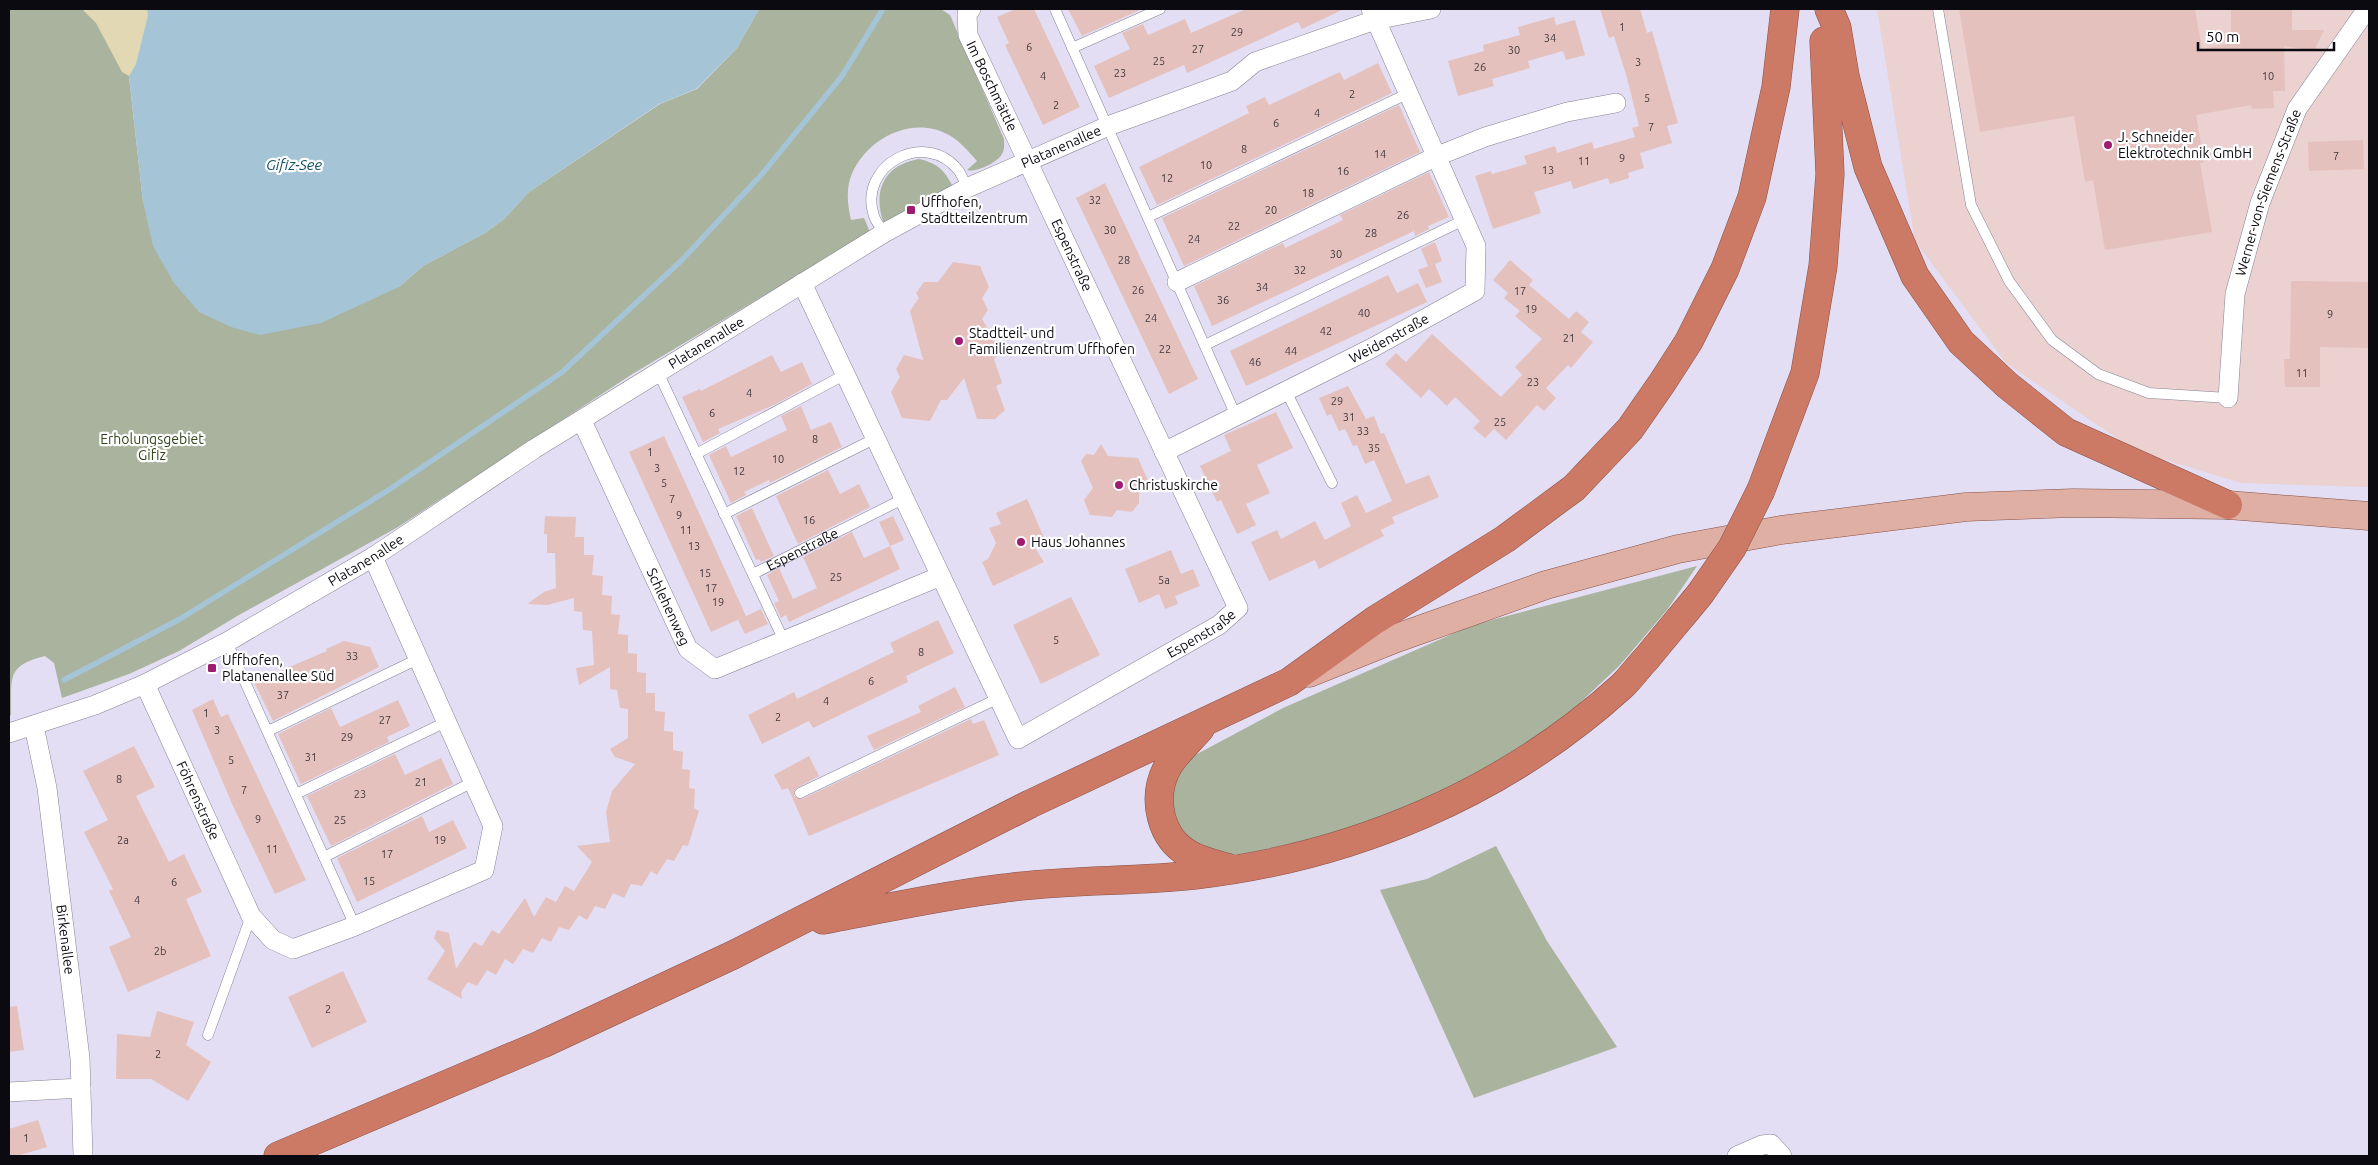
<svg xmlns="http://www.w3.org/2000/svg" width="2378" height="1165" font-family="Ubuntu,sans-serif">
<style>
.industrial{fill:#ebd1d0}
.green{fill:#a9b39d}
.sand{fill:#e2d8b3}
.water{fill:#a5c4d5}
.lines{fill:none;stroke-linecap:round;stroke-linejoin:round}
.stream{stroke:#a5c4d5;stroke-width:5.5}
.building{fill:#e5c1be}
.lane-casing{stroke:#878396;stroke-width:11}
.street-casing{stroke:#878396;stroke-width:20}
.primary-casing{stroke:#895248;stroke-width:29}
.highway-casing{stroke:#895248;stroke-width:29}
.lane{stroke:#fff;stroke-width:10}
.street{stroke:#fff;stroke-width:19}
.primary{stroke:#e0afa3;stroke-width:28}
.highway{stroke:#cc7965;stroke-width:28}
.highway-bridge-casing{stroke:#895248;stroke-width:29;stroke-linecap:butt}
.highway-bridge{stroke:#cc7965;stroke-width:28}
.poi-dot{fill:#9f1d6e;stroke:#fff;stroke-width:2}
.labels{text-anchor:middle;dominant-baseline:central;stroke-width:4.5;stroke-linejoin:round;paint-order:stroke}
.number-label{font-size:11px;fill:#42383c}
.street-label{font-size:14px;fill:#0c0a11;stroke:#fff}
.poi-label{font-size:14px;fill:#0c0a11;stroke:#fff;text-anchor:start}
.park-label{font-size:14px;fill:#344518;stroke:#fff}
.water-label{font-size:15px;font-style:italic;fill:#144f67;stroke:#fff}
</style>
<rect width="100%" height="100%" fill="#e3def3"/>
<path class="industrial" d="M1877,9h492v478l-128,-4 -105,-32 -130,-88 -91,-122z"/>
<path class="green" d="M9,9h138l-18,68 14,125 256,85 24,-21 62,-33 19,-14 25,-27 131,-88 37,-15 40,-41 22,-39h182l9,6 54,124c0,5 1,10 -2,15 -4,8 -26,19 -35,16l10,-9c-9,-10 -16,-19 -28,-26 -38,-21 -86,5 -99,44 -4,14 -2,28 1,41l13,-2 6,14 -236,141 -236,154 -159,88 -60,36 -50,23 -67,24 -8,-35 -9,-7c-40,10 -33,22 -34,59l-2,1z
M919,159c17,4 25,10 33,26l-68,39c-12,-33 0,-59 35,-65z
M1697,566l-30,44 -48,56 -69,65 -84,50 -102,47 -116,25 -24,3 -47,-21 -11,-50 18,-24 99,-53 190,-83z
M1496,846l51,95 70,106 -143,51 -94,-208 47,-11z"/>
<path class="sand" d="M82,9h65l1,6 -12,49 -7,12 -7,-4 -26,-49z"/>
<path class="water" d="M147,9h612l-22,39 -41,41 -37,15 -130,88 -25,27 -19,14 -62,33 -24,21 -78,36 -61,12 -29,-8 -32,-15 -25,-29 -21,-37 -10,-44 -14,-126 7,-12 12,-49z"/>
<g class="lines">
<path class="stream" d="M64,680l116,-61 207,-128 174,-118 121,-113 80,-86 80,-98 41,-67"/>
</g>
<path class="building" d="M1016,9h18l46,98 -37,18 -38,-80 4,-2 -12,-26z
M1068,9h74l-60,27z
M1246,9h98l-42,20 -4,-7 -111,51 -3,-8 -75,33 -15,-32 36,-17 -8,-16 21,-9 5,11 37,-16 6,14z
M1600,9h40l7,24 5,-2 26,92 -11,3 5,17 -32,10 4,15 -16,5 1,5 -19,6 -2,-6 -35,11 -2,-8 -37,11 7,21 -48,16 -18,-53 16,-5 1,3 35,-10 -3,-8 31,-10 2,7 35,-11 2,7 41,-12 -3,-9 7,-2 -12,-48 -13,-42 -5,2z
M1959,9h236l7,40 29,-6v-34h61v21h32l-10,21 -30,-5 1,45h-12l1,17 -22,1 -1,-4 -55,10 8,47 -4,1 12,69 -107,18 -12,-70 -8,2 -11,-66 -94,16z
M1554,17l2,8 19,-5 10,35 -19,5 -3,-9 -35,10 2,7 -38,11 2,7 -36,10 -10,-35 36,-10 -1,-6 37,-10 -2,-8z
M1378,63l14,30 -235,112 -18,-38 110,-54 -3,-7 19,-9 4,8 71,-33 4,8z
M1399,105l21,47 -236,114 -22,-48z
M2363,140l1,29 -55,2 -1,-29z
M1429,172l20,45 -21,9 1,3 -14,7 -1,-5 -202,95 -18,-40 89,-43 2,5 58,-28 -3,-5z
M1105,183l93,196 -29,15 -93,-196z
M1435,242l7,19 -7,3 7,18 -16,6 -8,-18 10,-4 -7,-17z
M1510,260l23,20 -4,5 40,34 7,-8 13,11 -8,10 12,10 -22,26 -3,-3 -22,23 10,10 -12,13 -7,-6 -31,35 -12,-11 -9,9 -12,-10 7,-7 -25,-24 -8,9 -18,-17 -8,9 -36,-34 11,-11 10,9 26,-28 69,63 21,-22 -7,-8 27,-28 -27,-23 5,-5 -16,-13 4,-5 -15,-13z
M953,262l27,4 9,21 -7,11 6,12 -6,9 20,32 -8,8 8,24 -6,3 9,24 -10,9h-18l-13,-41 -17,22h-6l-11,21 -28,-3 -11,-26 9,-15 -4,-8 8,-14 19,5 -13,-49 9,-13 -3,-5 8,-11h14z
M1388,275l9,18 21,-10 9,19 -181,84 -16,-35z
M2291,281l78,1v66l-49,-1v40h-35l-1,-28h6z
M772,355l9,17 21,-10 10,22 -36,20 -58,25 2,4 -17,9 -21,-45 18,-8 1,2z
M1348,386l18,33 8,-3 7,18 3,-1 22,51 23,-9 10,22 -47,20 3,6 -14,7 3,6 -65,33 -4,-9 -46,21 -18,-39 26,-12 4,9 34,-18 10,19 26,-14 -10,-23 16,-8 9,18 26,-12 -18,-41 -9,4 -8,-19 -4,1 -8,-17 -6,2 -8,-17 -4,2 -8,-18z
M801,406l10,24 20,-8 11,25 -72,36 -1,-3 -25,12 2,3 -15,8 -22,-48 17,-9 5,11 56,-27 -6,-14z
M1276,412l17,36 -36,17 13,28 -24,11 10,21 -19,9 -16,-34 -4,2 -17,-36 31,-15 -7,-16z
M664,436l82,180 -35,16 -82,-180z
M1101,444l7,12 30,2 11,25 -10,10v10l-7,9 -15,-2 -5,7 -22,-2 -6,-15 9,-12 -12,-27 5,-7 8,1z
M828,470l12,24 19,-10 11,23 -72,37 -22,-48z
M1027,499l19,43 -11,6 9,14 -51,24 -11,-24 6,-3 8,-16 -7,-15 12,-4 -5,-11z
M752,508l22,48 -13,6 -2,-3 -3,1 -20,-44z
M545,516l31,1 -1,20h9v18h10l-2,20 11,1 -1,19 10,1 -1,18 9,1 -2,19 10,1v18l9,1v18l9,1v20h9v18l10,1 -1,19 9,1v18l10,2 -1,17 8,1 -1,18 6,1 -1,19 5,3 -11,35 -5,-1 -9,16 -7,-2 -10,16 -6,-4 -9,15 -11,-2 -7,14 -11,-5 -8,16 -10,-3 -8,14 -8,-5 -10,15 -10,-3 -8,15 -9,-4 -9,15 -10,-4 -10,15 -8,-5 -9,16 -9,-5 -10,16 -9,-4 -7,10 1,7 -35,-20 18,-28 -11,-13 3,-8 12,3 7,36 18,-27 8,4 10,-16 7,4 26,-36 9,19 12,-20 10,5 9,-16 9,5 18,-29 -15,-16 33,-4 -4,-30 6,-21 23,-27 -20,-7 -5,-8 18,-11v-29l-8,-1 -3,-18 -7,-1v-22l-31,18 -3,-17 18,-3 -2,-34 -9,-1 -1,-18 -8,-1v-13l-27,7 -20,-1 17,-12 12,-4 -1,-35h-8v-19h-3z
M893,516l11,24 -14,6 -11,-24z
M852,532l12,26 26,-12 10,23 -111,53 -3,-7 -5,3 -7,-15 5,-2 -12,-26 12,-7 14,31 24,-11 -14,-31z
M1171,550l10,24 12,-5 7,17 -25,10 3,8 -13,5 -6,-15 -20,9 -14,-34z
M1071,597l29,58 -59,29 -28,-59z
M761,609l7,15 -23,10 -7,-14z
M938,620l16,33 -48,23 2,6 -95,46 -4,-7 -47,23 -14,-29 46,-23 3,7 97,-47 -4,-9z
M344,641l26,6 9,20 -106,54 -19,-39 73,-31 -1,-2z
M955,687l10,20 -91,43 -7,-14 54,-24 -3,-6z
M213,699l8,18 7,-3 78,166 -31,14 -42,-88 -41,-96z
M398,700l12,26 -23,11 2,5 -88,42 -23,-50 53,-26 9,19z
M971,719l2,5 11,-4 15,35 -190,81 -21,-48 -6,2 -8,-15 35,-19 10,20 -24,13 -1,7 8,3z
M134,746l21,41 -19,9 33,66 15,-8 18,38 -16,7 25,57 -83,36 -19,-45 22,-10 -22,-46 4,-2 -29,-57 24,-12 -25,-49z
M395,754l10,21 36,-17 12,26 -122,62 -24,-50z
M422,816l7,16 24,-12 14,28 -110,54 -20,-44z
M343,971l24,51 -55,26 -24,-51z
M17,1006l7,44 -15,2v-45z
M157,1011l37,11 -8,23 25,17 -23,39 -37,-22h-35l1,-45 33,3z
M38,1120l9,27 -30,9h-8v-27z"/>
<g class="lines">
<defs>
<g id="lane">
<path d="M1055,9l181,407"/>
<path d="M1938,9l33,196 38,76 43,59 46,34 51,19 79,5"/>
<path d="M1072,48l88,-39"/>
<path d="M1148,217l259,-123"/>
<path d="M884,233c-3,-5 -8,-11 -10,-17 -17,-51 52,-88 85,-45 3,5 6,12 8,17"/>
<path d="M1205,345l259,-125"/>
<path d="M658,372l126,269"/>
<path d="M1286,391l46,92"/>
<path d="M696,454l150,-80"/>
<path d="M724,514l152,-76"/>
<path id="s1" d="M753,574l152,-76"/>
<path d="M227,642l128,284"/>
<path d="M268,731l150,-72"/>
<path d="M800,793l199,-95"/>
<path d="M296,794l152,-73"/>
<path d="M324,857l151,-76"/>
<path d="M208,1035l43,-119"/>
</g>
<g id="street">
<path d="M1177,282l258,-125 50,-20 82,-25 49,-9"/>
<path id="s2" d="M802,283l216,456 201,-114 19,-17 -270,-573 -1,-21 4,-5"/>
<path id="s3" d="M2228,398l7,-104 25,-91 37,-94 70,-100"/>
<path id="s4" d="M582,421l106,228 27,20 226,-93"/>
<path id="s5" d="M1164,452l208,-104 103,-57 1,-45 -105,-237"/>
<path id="s6" d="M145,684l106,232 22,24 20,9 62,-23 129,-56 9,-44 -120,-269"/>
<path id="s7" d="M34,726l13,62 33,270 3,98"/>
<path id="s8" d="M9,733l86,-28 50,-21 82,-42 146,-85 161,-108 350,-216 83,-45 141,-62 124,-45 23,-19 120,-42 56,-11"/>
<path d="M9,1092l72,-4"/>
<path d="M1737,1156l25,-11 9,-1 11,12"/>
</g>
<path id="primary" d="M1309,673l85,-34 152,-54 132,-36 103,-19 185,-23 107,-4 155,2 141,11"/>
<path id="highway" d="M1829,9l8,19 8,48 23,91 47,109 46,66 46,43 59,47 162,73
M1761,490l44,-117 18,-107 7,-92 -6,-133
M1200,729c-11,13 -27,26 -34,41 -14,29 -6,68 23,84 12,7 27,10 40,14
M823,920c60,-11 121,-25 182,-32 63,-9 127,-6 190,-13 157,-18 308,-81 426,-188 9,-8 17,-20 26,-29 17,-21 35,-42 53,-64
M278,1156l264,-112 191,-89 297,-151 259,-122 86,-62 130,-81 69,-51 56,-59 32,-46 27,-42 36,-72 27,-72 24,-110 9,-78"/>
</defs>
<use href="#lane" class="lane-casing"/>
<use href="#street" class="street-casing"/>
<use href="#primary" class="primary-casing"/>
<use href="#highway" class="highway-casing"/>
<use href="#lane" class="lane"/>
<use href="#street" class="street"/>
<use href="#primary" class="primary"/>
<use href="#highway" class="highway"/>
<defs>
<path id="highway-bridge" d="M1700,594l32,-46 29,-58"/>
</defs>
<use href="#highway-bridge" class="highway-bridge-casing"/>
<use href="#highway-bridge" class="highway-bridge"/>
</g>
<g class="poi-dot">
<circle cx="2108" cy="145" r="5"/>
<rect x="906" y="205" width="10" height="10" rx="2.5"/>
<circle cx="959" cy="341" r="5"/>
<circle cx="1119" cy="485" r="5"/>
<circle cx="1021" cy="542" r="5"/>
<rect x="207" y="663" width="10" height="10" rx="2.5"/>
</g>
<g class="labels">
<g class="number-label">
<text x="1622" y="27">1</text>
<text x="1237" y="32">29</text>
<text x="1550" y="38">34</text>
<text x="1029" y="47">6</text>
<text x="1198" y="49">27</text>
<text x="1514" y="50">30</text>
<text x="1159" y="61">25</text>
<text x="1638" y="62">3</text>
<text x="1480" y="67">26</text>
<text x="1120" y="73">23</text>
<text x="1043" y="76">4</text>
<text x="2268" y="76">10</text>
<text x="1352" y="94">2</text>
<text x="1647" y="98">5</text>
<text x="1056" y="105">2</text>
<text x="1317" y="113">4</text>
<text x="1276" y="123">6</text>
<text x="1651" y="127">7</text>
<text x="1244" y="149">8</text>
<text x="1380" y="154">14</text>
<text x="2336" y="156">7</text>
<text x="1622" y="158">9</text>
<text x="1584" y="161">11</text>
<text x="1206" y="165">10</text>
<text x="1548" y="170">13</text>
<text x="1343" y="171">16</text>
<text x="1167" y="178">12</text>
<text x="1308" y="193">18</text>
<text x="1095" y="200">32</text>
<text x="1271" y="210">20</text>
<text x="1403" y="215">26</text>
<text x="1234" y="226">22</text>
<text x="1110" y="230">30</text>
<text x="1371" y="233">28</text>
<text x="1194" y="239">24</text>
<text x="1336" y="254">30</text>
<text x="1124" y="260">28</text>
<text x="1300" y="270">32</text>
<text x="1262" y="287">34</text>
<text x="1138" y="290">26</text>
<text x="1520" y="291">17</text>
<text x="1223" y="300">36</text>
<text x="1531" y="309">19</text>
<text x="1364" y="313">40</text>
<text x="2330" y="314">9</text>
<text x="1151" y="318">24</text>
<text x="1326" y="331">42</text>
<text x="1569" y="338">21</text>
<text x="1165" y="349">22</text>
<text x="1291" y="351">44</text>
<text x="1255" y="362">46</text>
<text x="2302" y="373">11</text>
<text x="1533" y="382">23</text>
<text x="749" y="393">4</text>
<text x="1337" y="401">29</text>
<text x="712" y="413">6</text>
<text x="1349" y="417">31</text>
<text x="1500" y="422">25</text>
<text x="1363" y="431">33</text>
<text x="815" y="439">8</text>
<text x="1374" y="448">35</text>
<text x="650" y="452">1</text>
<text x="778" y="459">10</text>
<text x="657" y="468">3</text>
<text x="739" y="471">12</text>
<text x="664" y="483">5</text>
<text x="672" y="499">7</text>
<text x="679" y="515">9</text>
<text x="809" y="520">16</text>
<text x="686" y="530">11</text>
<text x="694" y="546">13</text>
<text x="705" y="573">15</text>
<text x="836" y="577">25</text>
<text x="1164" y="580">5a</text>
<text x="711" y="588">17</text>
<text x="718" y="602">19</text>
<text x="1056" y="640">5</text>
<text x="921" y="652">8</text>
<text x="352" y="656">33</text>
<text x="871" y="681">6</text>
<text x="283" y="695">37</text>
<text x="826" y="701">4</text>
<text x="206" y="713">1</text>
<text x="778" y="717">2</text>
<text x="385" y="720">27</text>
<text x="217" y="730">3</text>
<text x="347" y="737">29</text>
<text x="311" y="757">31</text>
<text x="231" y="760">5</text>
<text x="119" y="779">8</text>
<text x="421" y="782">21</text>
<text x="244" y="790">7</text>
<text x="360" y="794">23</text>
<text x="258" y="819">9</text>
<text x="340" y="820">25</text>
<text x="123" y="840">2a</text>
<text x="440" y="840">19</text>
<text x="272" y="849">11</text>
<text x="387" y="854">17</text>
<text x="369" y="881">15</text>
<text x="174" y="882">6</text>
<text x="137" y="900">4</text>
<text x="160" y="951">2b</text>
<text x="328" y="1009">2</text>
<text x="158" y="1054">2</text>
<text x="26" y="1138">1</text>
</g>
<g class="street-label">
<text transform="translate(992 86) rotate(64)">Im Boschmättle</text>
<text stroke="none"><textPath href="#s8" startOffset="1208">Platanenallee</textPath></text>
<text stroke="none"><textPath href="#s3" startOffset="211">Werner-von-Siemens-Straße</textPath></text>
<text transform="translate(1072 255) rotate(65)">Espenstraße</text>
<text stroke="none"><textPath href="#s5" startOffset="252">Weidenstraße</textPath></text>
<text stroke="none"><textPath href="#s8" startOffset="802">Platanenallee</textPath></text>
<text stroke="none"><textPath href="#s1" startOffset="55">Espenstraße</textPath></text>
<text stroke="none"><textPath href="#s8" startOffset="398">Platanenallee</textPath></text>
<text stroke="none"><textPath href="#s4" startOffset="205">Schlehenweg</textPath></text>
<text stroke="none"><textPath href="#s2" startOffset="716">Espenstraße</textPath></text>
<text stroke="none"><textPath href="#s6" startOffset="128">Föhrenstraße</textPath></text>
<text stroke="none"><textPath href="#s7" startOffset="216">Birkenallee</textPath></text>
</g>
<g class="poi-label">
<text x="2118" y="137">J. Schneider<tspan x="2118" dy="16">Elektrotechnik GmbH</tspan></text>
<text x="921" y="202">Uffhofen,<tspan x="921" dy="16">Stadtteilzentrum</tspan></text>
<text x="969" y="333">Stadtteil- und<tspan x="969" dy="16">Familienzentrum Uffhofen</tspan></text>
<text x="1129" y="485">Christuskirche</text>
<text x="1031" y="542">Haus Johannes</text>
<text x="222" y="660">Uffhofen,<tspan x="222" dy="16">Platanenallee Süd</tspan></text>
</g>
<g class="park-label">
<text x="152" y="439">Erholungsgebiet<tspan x="152" dy="16">Gifiz</tspan></text>
</g>
<g class="water-label">
<text x="294" y="164">Gifiz-See</text>
</g>
</g>
<rect width="2378" height="1165" fill="none" stroke="#0c0a11" stroke-width="20"/>
<path d="M2198 42v8h136v-8" fill="none" stroke="#0c0a11" stroke-width="2.5"/>
<text x="2206" y="42" font-size="15" fill="#0c0a11" stroke="#ffffff" stroke-width="4" paint-order="stroke">50 m</text>
</svg>
